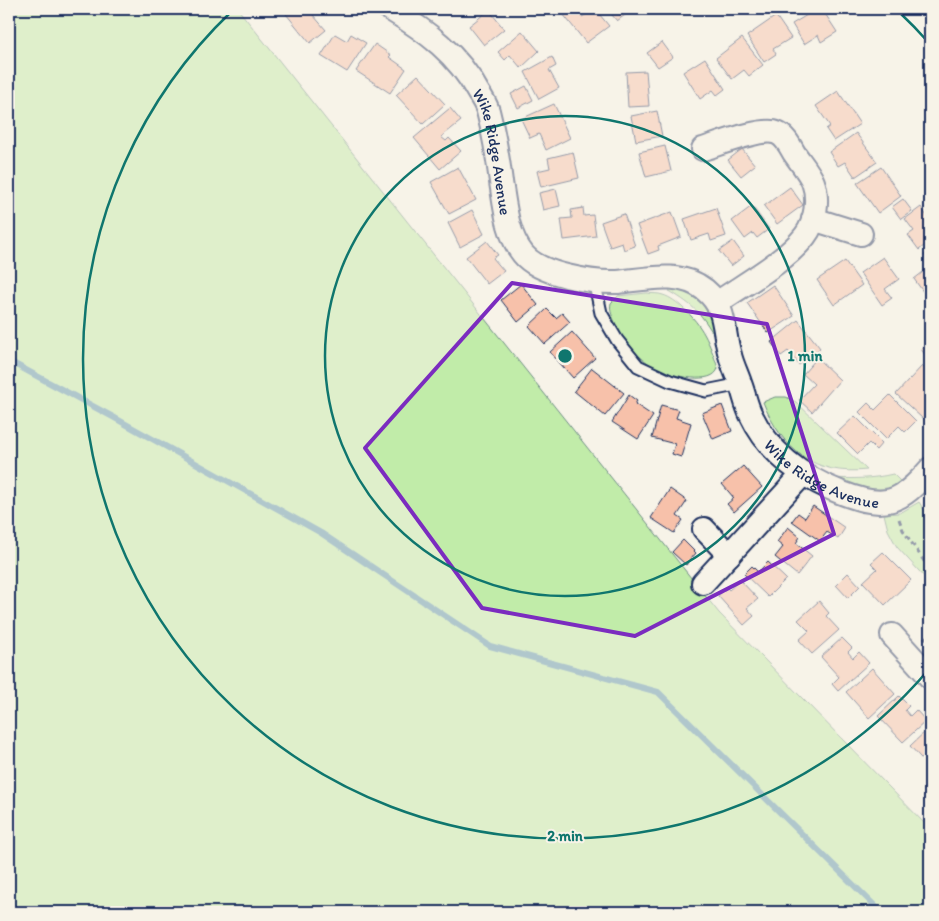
<svg xmlns="http://www.w3.org/2000/svg" width="939" height="921" font-family="Itim,sans-serif">
<style>
.green{fill:#c1eca9;stroke:#6e8e84}
.lines{fill:none;stroke-linecap:round;stroke-linejoin:round}
.stream{stroke:#5a92ac;stroke-width:6}
.building{fill:#f7c1aa;stroke:#1b2f5e}
.lane-casing{stroke:#1b2f5e;stroke-width:15}
.street-casing{stroke:#1b2f5e;stroke-width:26}
.path{stroke:#1b2f5e;stroke-width:3;stroke-dasharray:5 4;stroke-linecap:butt}
.lane{stroke:#f7f3e8;stroke-width:11}
.street{stroke:#f7f3e8;stroke-width:22}
.marked{fill:none;stroke:#7b2cbf;stroke-width:4;stroke-linejoin:round}
.ring{fill:none;stroke:#0f766e;stroke-width:2.5}
.labels{text-anchor:middle;dominant-baseline:central;stroke-width:4;stroke-linejoin:round;paint-order:stroke}
.street-label{font-size:16px;fill:#1b2f5e;stroke:#f7f3e8}
.centre{fill:#0f766e;stroke:#f7f3e8;stroke-width:2.5}
.ring-label{font-size:15px;text-anchor:middle;font-weight:bold;fill:#0f766e;stroke:#f7f3e8;stroke-width:4;stroke-linejoin:round;paint-order:stroke}
</style>
<rect width="100%" height="100%" fill="#f7f3e8"/>
<filter id="ink" filterUnits="userSpaceOnUse"><feTurbulence type="fractalNoise" baseFrequency=".02" numOctaves="2"/><feDisplacementMap in="SourceGraphic" scale="10" xChannelSelector="R" yChannelSelector="G"/><feConvolveMatrix kernelMatrix="1 2 1 2 8 2 1 2 1" color-interpolation-filters="sRGB"/></filter>
<g filter="url(#ink)">
<path class="green" d="M9,9h229l481,604 211,216v83h-921z
M672,288c29,9 39,19 43,49 -13,-23 -21,-31 -44,-45l-2,-1z
M647,293c5,1 11,0 16,2 7,2 15,8 20,13 20,18 26,34 35,60 -4,18 -47,8 -60,1 -6,-3 -13,-8 -19,-13 -10,-8 -18,-20 -23,-31 -3,-8 -7,-14 -5,-22l7,-7z
M775,397h11l10,5 71,68c-52,6 -85,-20 -104,-68z
M893,474l9,9c-27,12 -46,4 -72,-5 22,1 42,1 63,-4z
M919,502l11,17v64l-33,-36 -9,-17 -4,-16 16,-1z"/>
<g class="lines">
<path class="stream" d="M9,361l104,56 208,116 169,113 168,46 223,220"/>
</g>
<path class="building" d="M293,9h28l-8,6 13,15 -16,13 -24,-29z
M425,9h27v3z
M559,9h22l-3,3 4,5 13,-8 14,17 -23,17z
M607,9h26l-16,12z
M817,9h5l15,23 -16,10 -3,-7 -14,9 -12,-20z
M489,10l15,19 -20,16 -15,-19z
M776,16l15,22 -18,11 3,5 -12,8 -17,-26z
M522,31l17,20 -18,17 -11,-13 -5,5 -7,-8z
M335,34l12,7 4,-7 15,9 -19,29 -26,-16z
M742,38l21,27 -14,11 -5,-6 -12,9 -16,-21z
M662,42l11,15 -15,10 -11,-14z
M375,44l16,11 -2,2 17,12 -16,24 -34,-22z
M552,57l4,9 -7,4 10,18 -20,11 -14,-27z
M705,58l20,31 -8,6 -4,-5 -13,9 -17,-27z
M646,71l3,35 -21,1 -2,-35z
M418,75l27,29 -22,20 -27,-29z
M526,86l7,14 -15,8 -7,-14z
M838,91l22,33 -26,17 -8,-12 4,-3 -14,-20z
M554,104l16,34 -24,12 -7,-16 -9,4 -9,-19z
M450,108l11,13 -20,16 5,4 3,-3 12,13 -21,18 -26,-31z
M657,111l5,25 -26,5 -5,-25z
M856,133l21,29 -22,15 -10,-15 -7,4 -9,-14z
M665,146l6,25 -25,6 -7,-25z
M742,149l13,16 -14,11 -13,-16z
M573,152l6,26 -38,9 -4,-16 13,-3 -2,-10z
M458,167l18,33 -27,14 -18,-32z
M881,167l20,29 -23,17 -21,-30z
M790,187l13,18 -26,19 -13,-18z
M556,189l4,17 -17,4 -4,-17z
M903,199l9,12 -11,8 -9,-12z
M752,206l17,23 -12,9 -4,-5 -8,6 -13,-18z
M921,207l9,14v20l-11,9 -11,-15 6,-4 -9,-12z
M583,208l1,8 9,-1 3,21 -32,4 -3,-21 11,-1 -1,-8z
M716,208l10,28 -15,5 -2,-7 -18,6 -7,-21z
M472,210l12,24 -24,13 -12,-24z
M672,212l9,25 -23,9 1,4 -11,4 -11,-29z
M624,214l11,32 -11,4 -2,-7 -12,4 -9,-25z
M487,241l11,14 -5,3 11,13 -17,13 -21,-27z
M733,241l11,15 -13,10 -12,-15z
M930,250v14l-6,-9z
M883,257l16,22 -14,10 7,9 -10,7 -22,-32z
M845,261l17,24 -28,20 -17,-25z
M927,269l3,4v15l-6,5 -10,-14z
M521,284l17,21 -20,17 -17,-22z
M773,285l21,31 -26,17 -21,-30z
M547,309l9,9 6,-5 8,9 -25,22 -16,-18z
M798,320l22,28 -21,17 -11,-14 -7,5 -10,-14z
M572,332l23,26 -22,20 -23,-26z
M930,343v19l-9,-13z
M817,358l23,22 -28,32 -13,-12 15,-16 -11,-10z
M922,366l8,8v20l-4,4 4,4v9l-7,8 -27,-25z
M592,368l32,25 -19,23 -31,-25z
M629,395l8,6 -2,3 18,12 -15,23 -26,-17z
M890,395l26,26 -11,11 -6,-6 -13,13 -27,-27 9,-9 7,7z
M661,405l18,5 -3,8 15,5 -10,34 -9,-3 3,-10 -23,-6z
M722,405l10,26 -19,8 -11,-26z
M855,416l27,27 -6,7 -7,-7 -11,11 -21,-21z
M743,466l19,21 -28,25 -7,-8 7,-6 -12,-14z
M670,489l17,12 -10,15 6,4 -9,13 -23,-15z
M813,506l32,22 -7,11 -11,-7 -7,9 -28,-20 6,-8 7,5z
M788,527l12,10 -4,6 16,13 -15,19 -22,-18 8,-10 -6,-5z
M683,540l13,13 -10,12 -14,-13z
M883,552l28,28 -26,25 -22,-23 14,-13 -6,-6z
M768,562l18,17 -18,18 -24,-23 8,-8 6,6z
M848,573l12,13 -12,12 -12,-13z
M740,580l18,19 -11,9 7,8 -10,9 -26,-29 9,-8 2,2z
M819,601l10,12 -3,3 13,14 -27,24 -13,-14 10,-9 -11,-11z
M842,638l10,10 -4,4 5,6 6,-6 10,11 -31,28 -6,-7 7,-7 -18,-20z
M872,668l23,26 -26,24 -23,-26z
M899,696l10,10 -4,4 5,6 6,-6 10,11 -23,21 -25,-26z
M930,727v41l-20,-22z"/>
<g class="lines">
<defs>
<path id="lane" d="M594,280l7,33 16,27 21,26 32,15 36,10 35,-7"/>
<g id="street">
<path id="s1" d="M390,9c36,22 68,45 88,83 4,6 8,12 10,19 6,23 10,47 13,71 4,24 6,52 22,72 17,21 70,29 95,28 29,-3 62,-12 87,8 23,19 17,40 25,65 2,9 7,19 10,28 4,10 6,22 11,32 18,38 52,63 91,78 44,17 58,10 88,-24"/>
<path d="M703,149c16,-5 60,-22 74,-16 8,3 13,13 17,20 6,9 15,19 19,29 6,16 3,40 -8,54 -20,26 -61,48 -88,67"/>
<path d="M813,219l48,15"/>
<path d="M704,529l25,26"/>
<path d="M703,583l100,-109"/>
<path d="M892,635l38,42"/>
</g>
</defs>
<use href="#lane" class="lane-casing"/>
<use href="#street" class="street-casing"/>
<path class="path" d="M899,519l4,11 27,40
M924,639l6,-5"/>
<use href="#lane" class="lane"/>
<use href="#street" class="street"/>
</g>
</g>
<path d="M0 0H939V921H0ZM512,283l255,41 67,210 -199,102 -153,-28 -117,-160z" fill="#f7f3e8" fill-opacity=".55" fill-rule="evenodd"/>
<path class="marked" d="M512,283l255,41 67,210 -199,102 -153,-28 -117,-160z"/>
<g class="ring">
<circle cx="565" cy="356" r="240"/>
<path d="M930 668A480 480 0 1 1 232 11M898 11A480 480 0 0 1 930 44"/>
</g>
<g class="labels">
<g class="street-label">
<text stroke="none"><textPath href="#s1" startOffset="185">Wike Ridge Avenue</textPath></text>
<text stroke="none"><textPath href="#s1" startOffset="715">Wike Ridge Avenue</textPath></text>
</g>
</g>
<circle cx="565" cy="356" r="8" class="centre"/>
<g class="ring-label">
<text x="805" y="361">1 min</text>
<text x="565" y="841">2 min</text>
</g>
<rect width="939" height="921" fill="none" stroke="#f7f3e8" stroke-width="30"/>
<rect x="15" y="15" width="909" height="891" fill="none" stroke="#1b2f5e" stroke-width="2" filter="url(#ink)"/>
</svg>
